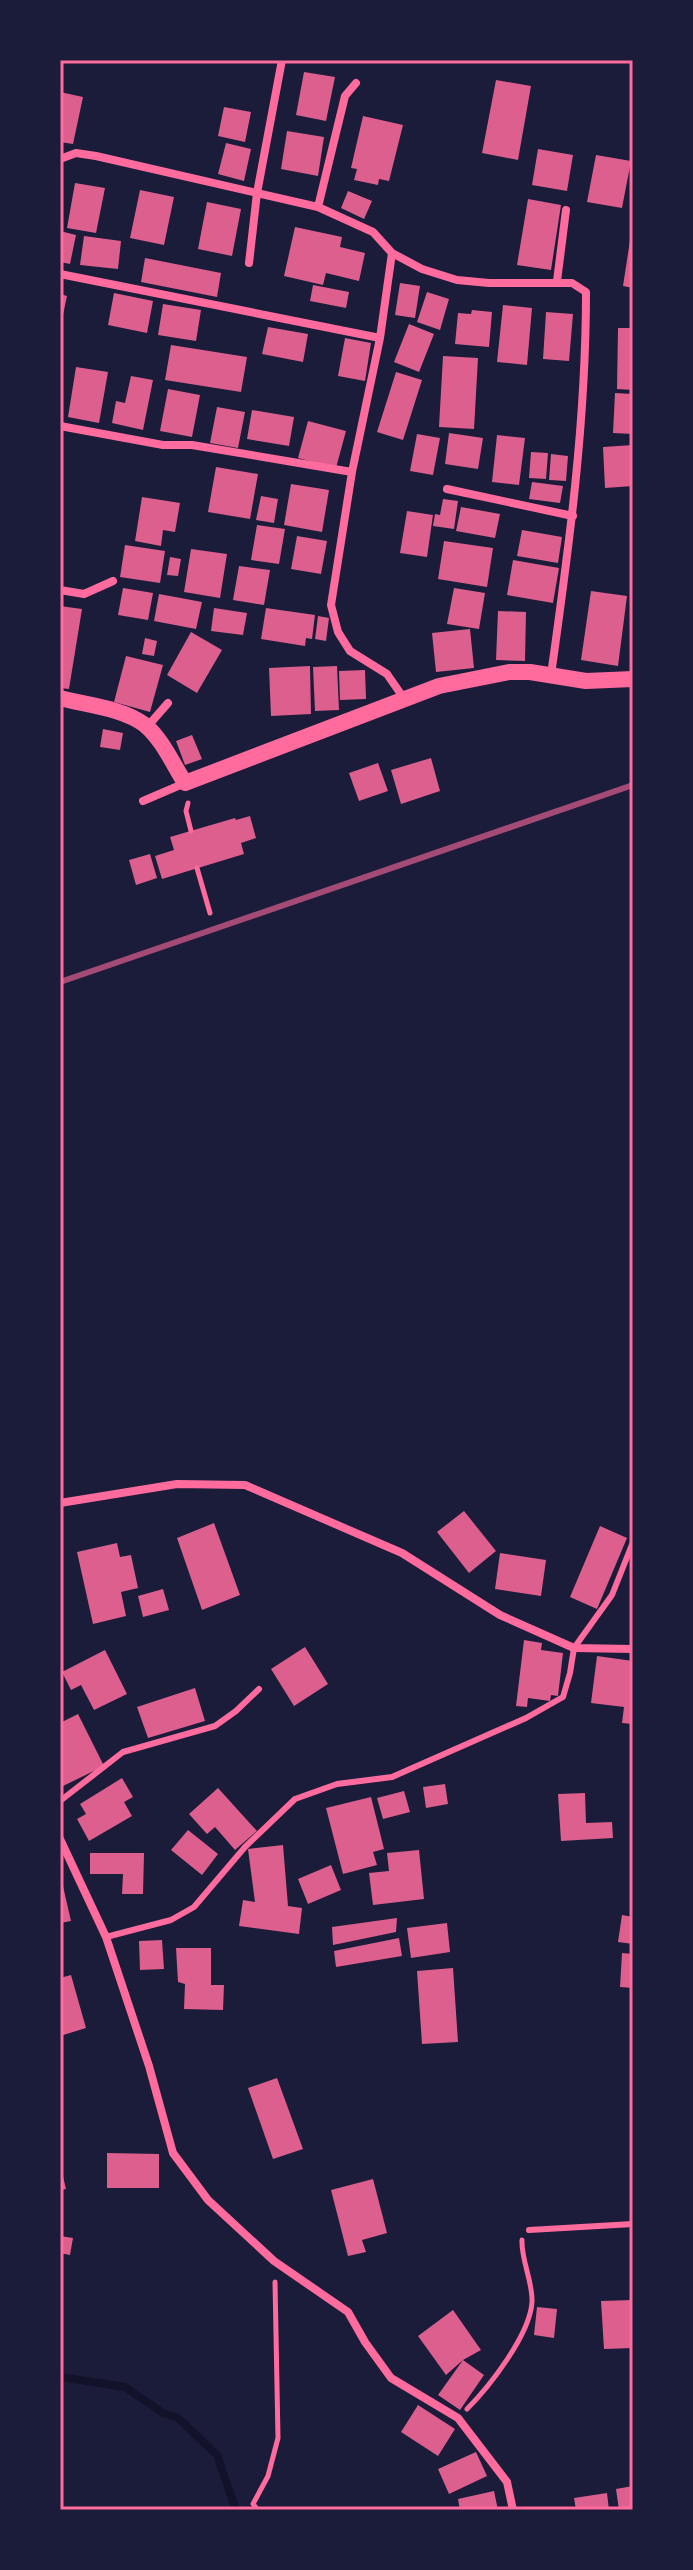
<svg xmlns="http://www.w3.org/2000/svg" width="693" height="2570" font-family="'Work Sans',sans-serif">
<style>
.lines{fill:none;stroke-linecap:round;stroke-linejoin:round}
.stream{stroke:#12122b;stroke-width:8}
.building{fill:#dd5f8e}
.path{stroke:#ff6b9d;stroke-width:5}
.service{stroke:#ff6b9d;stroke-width:6}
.minor{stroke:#ff6b9d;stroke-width:8}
.secondary{stroke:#ff6b9d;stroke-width:16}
.rail{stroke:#a44b75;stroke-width:6}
.neatline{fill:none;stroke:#ff6b9d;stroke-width:3}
</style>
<rect width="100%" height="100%" fill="#1b1b3a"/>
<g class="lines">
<path class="stream" d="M60,2377l65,10 38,26 15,5 39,37 19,55"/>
</g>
<path class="building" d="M304,72l31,5 -9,44 -30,-6z
M496,80l35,6 -13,74 -36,-7z
M60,92l23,5 -10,47 -13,-2z
M224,107l27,5 -6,30 -27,-6z
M363,116l40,9 -14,56 -10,-2 -1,6 -24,-5 3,-11 -6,-1z
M287,131l37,6 -6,39 -37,-7z
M226,143l25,6 -7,32 -26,-7z
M538,149l35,6 -6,36 -35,-6z
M596,155l35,6 -9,47 -35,-6z
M75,183l30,5 -9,45 -29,-5z
M140,190l34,7 -10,48 -34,-7z
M348,191l24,10 -8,18 -23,-11z
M528,199l33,6 -10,65 -34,-5z
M207,202l34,7 -9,47 -34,-7z
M295,227l47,10 -2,10 25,6 -6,28 -33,-8 -3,12 -39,-9z
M60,231l16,4 -6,29 -10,-2z
M631,234h2v54l-10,-2z
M84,236l37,5 -3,28 -38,-4z
M145,258l76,15 -4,24 -76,-15z
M400,283l20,3 -5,32 -20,-3z
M313,285l36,7 -3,16 -36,-7z
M427,292l22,7 -9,31 -23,-8z
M114,293l39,8 -6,32 -39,-8z
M60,294l7,2 -4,19 -3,-1z
M163,304l38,6 -5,31 -38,-6z
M503,305l29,3 -5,57 -30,-3z
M472,310l20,2 -3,35 -34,-3 3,-31 13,1z
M546,312l27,2 -4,47 -26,-2z
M409,324l25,10 -15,38 -25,-10z
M268,327l40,7 -5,28 -41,-8z
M618,328h15v62l-16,-1z
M345,338l26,5 -6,38 -27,-5z
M171,345l76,12 -6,35 -76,-12z
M443,356l35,2 -4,71 -35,-2z
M76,367l32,5 -9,51 -31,-6z
M396,372l26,8 -19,60 -26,-8z
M131,376l22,4 -10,50 -31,-7 4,-22 9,2z
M168,389l32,6 -8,42 -32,-6z
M615,393l18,1v40l-20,-1z
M217,407l28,5 -7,36 -28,-5z
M252,410l42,7 -5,29 -42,-7z
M308,421l38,10 -10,37 -38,-10z
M449,433l34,5 -5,31 -33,-5z
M417,434l23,4 -7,37 -23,-4z
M497,435l28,3 -6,47 -27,-3z
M633,445v41l-28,2 -2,-41z
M531,452l17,1 -2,26 -17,-1z
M551,454l17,2 -2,25 -17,-1z
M216,467l42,7 -8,45 -42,-7z
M532,482l31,4 -3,17 -31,-4z
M291,484l38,6 -7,42 -38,-7z
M261,496l17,3 -4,24 -18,-3z
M142,497l38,6 -5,29 -12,-2 -2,16 -26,-5z
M443,499l15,2 -4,28 -21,-3 2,-12 5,1z
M461,507l39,7 -5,24 -39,-7z
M407,511l26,4 -6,42 -27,-4z
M257,525l28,4 -6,35 -28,-4z
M522,530l40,7 -4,26 -41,-7z
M297,536l30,5 -6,33 -30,-5z
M444,541l49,7 -6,39 -49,-8z
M125,545l40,6 -5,32 -40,-6z
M191,549l36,5 -7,44 -36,-6z
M170,557l11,2 -3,17 -11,-1z
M513,560l46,8 -6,35 -46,-8z
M239,566l31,4 -6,35 -31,-5z
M123,588l30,5 -5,27 -30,-5z
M454,588l31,5 -6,36 -32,-5z
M591,591l36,5 -9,70 -37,-6z
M159,594l43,8 -6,27 -42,-8z
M60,606l22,3 -13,80 -9,-1z
M214,608l33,5 -4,22 -32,-4z
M266,608l49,7 -3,24 -6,-1 -1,8 -44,-7z
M498,611l28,1 -1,49 -29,-1z
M318,616l11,2 -3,23 -11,-2z
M470,629l4,39 -38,4 -4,-39z
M191,632l31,18 -25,43 -30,-18z
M145,638l12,3 -3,15 -12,-2z
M126,656l37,9 -13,47 -36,-10z
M310,666l1,48 -40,2 -2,-48z
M337,666l2,44 -24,1 -2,-44z
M365,670l1,29 -26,1 -1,-29z
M103,729l20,4 -3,17 -20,-3z
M192,735l10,24 -17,6 -9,-24z
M431,758l9,33 -39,13 -10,-34z
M378,763l10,28 -29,10 -10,-28z
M250,816l6,22 -15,5 3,11 -82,25 -7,-23 19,-6 -4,-13 65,-19 1,2z
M150,854l7,24 -21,7 -7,-25z
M464,1511l32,40 -27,22 -32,-41z
M214,1523l26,72 -38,15 -25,-72z
M600,1526l27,12 -30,71 -27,-12z
M117,1543l3,14 11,-2 7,33 -17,4 5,24 -33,8 -16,-72z
M500,1553l46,7 -5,36 -46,-7z
M163,1589l6,21 -26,7 -5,-21z
M524,1640l18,3 -1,7 22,3 -5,43 -7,-1 -1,6 -22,-3 -1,9 -11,-1z
M305,1647l23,37 -34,22 -23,-37z
M105,1650l22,44 -33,16 -13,-25 -10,5 -9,-18z
M597,1656l36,5v63l-11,-1 2,-16 -33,-4z
M195,1688l10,33 -57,17 -11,-31z
M78,1714l26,52 -41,20 -3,-7v-56z
M122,1778l11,19 -9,5 8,14 -43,25 -12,-22 9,-5 -6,-10z
M445,1784l3,20 -22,4 -3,-21z
M218,1788l39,43 -22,19 -20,-23 -8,7 -18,-20z
M404,1791l6,21 -27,7 -6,-21z
M585,1793l1,30 26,-1 1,16 -52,3 -3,-47z
M371,1797l13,52 -11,3 4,13 -34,9 -17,-66z
M188,1830l30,24 -16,21 -31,-25z
M283,1845l5,61 14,2 -3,26 -60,-8 4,-26 12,2 -7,-53z
M419,1850l5,49 -51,6 -4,-32 20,-2 -2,-18z
M90,1853h54l-1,41h-21l1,-20h-33z
M331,1865l10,25 -33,14 -10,-25z
M60,1873l11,48 -11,2z
M622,1915l11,2v27l-15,-2z
M397,1918l-1,14 -63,13 -1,-18z
M447,1923l3,29 -39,6 -4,-30z
M399,1938l3,18 -66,11 -2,-16z
M162,1940l2,29 -24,1 -1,-29z
M176,1948h35v37h13l-1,25 -39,-1 1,-25 -7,-2z
M622,1953l11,1v34l-13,-1z
M453,1968l5,74 -36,2 -5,-73z
M71,1975l15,53 -26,8v-58z
M277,2078l26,71 -30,10 -25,-71z
M107,2153l52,1v34h-52z
M60,2164l6,25 -6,1z
M373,2179l14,54 -25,7 4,12 -18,4 -17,-66z
M60,2236l13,2 -3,17 -10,-2z
M633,2300v48l-29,1 -3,-48z
M537,2307l20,2 -3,29 -20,-3z
M453,2310l28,40 -18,10 21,15 -24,35 -22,-15 25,-35 -17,15 -28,-39z
M418,2405l37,24 -17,27 -37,-24z
M476,2452l11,24 -38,18 -11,-25z
M633,2486v24h-14l-3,-21z
M494,2491l4,19h-38l-2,-11z
M607,2493l2,17h-33l-2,-12z"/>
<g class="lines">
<path class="path" d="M188,803l-2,8 5,20
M197,868l13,45
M467,2409c22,-22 63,-74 65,-107 1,-20 -11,-42 -10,-62
M258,2510l-5,-6 15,-28 10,-38 -3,-156"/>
<path class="service" d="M60,1801l63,-49 92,-26 21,-15 23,-22
M106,1937l65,-17 23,-13 51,-60 50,-48 42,-15 55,-7 134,-59 37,-21 7,-24 4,-25 38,-53 21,-53
M529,2230l104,-6"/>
<path class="minor" d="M60,159l16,-6 20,3 222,51 55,25 19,21 30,16 35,11 32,3h83l14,9c0,130 -17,255 -35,383
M318,207l27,-111 11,-13
M392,253l-12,85 -28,134 -21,133 7,27 12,19 37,23 18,26
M249,263l8,-70 25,-133
M60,274l320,64
M557,281l9,-71
M60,426l103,19h29l160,27
M447,489l126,27
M60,590l24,4 29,-13
M147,727l21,-24
M143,801l42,-18
M60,1503l117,-19 68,1 157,68 98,62 74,33 59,1
M60,1839l46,98 43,129 24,87 35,47 66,61 74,51 17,30 26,36 67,40 49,64 6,28"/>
<path class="secondary" d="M60,698c26,7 63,10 85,27 17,14 28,39 40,58l254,-97 70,-14h21l56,9 47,-2"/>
<path class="rail" d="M60,982l573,-197"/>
</g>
<rect width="693" height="2570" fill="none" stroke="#1b1b3a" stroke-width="124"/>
<rect x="62" y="62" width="569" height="2446" class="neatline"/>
</svg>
